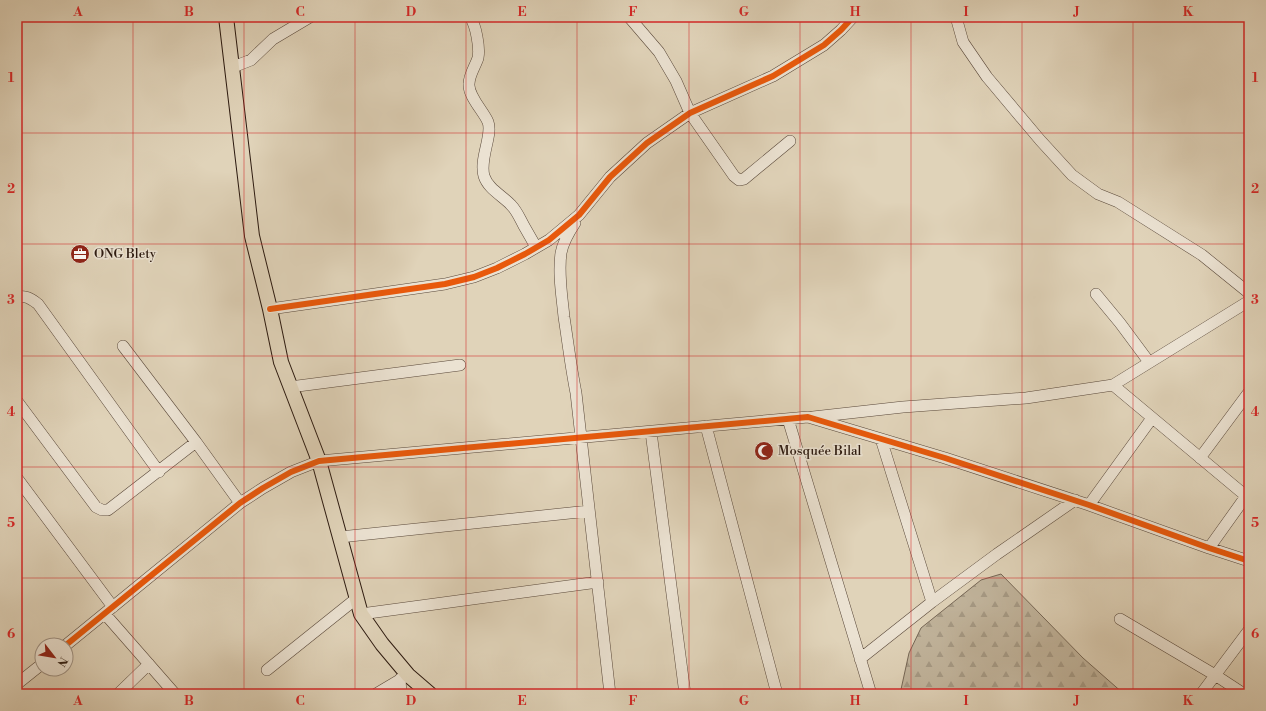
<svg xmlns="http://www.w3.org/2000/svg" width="1266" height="711" font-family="'Libre Bodoni',serif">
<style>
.forest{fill:url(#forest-firs);stroke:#766756}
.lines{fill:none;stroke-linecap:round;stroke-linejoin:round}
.minor-casing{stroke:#59483a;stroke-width:12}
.major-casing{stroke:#2c1a10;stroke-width:16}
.minor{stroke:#ebe2d2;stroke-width:11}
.major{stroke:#e0d3b9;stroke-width:14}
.cycleway-casing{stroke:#ebe2d2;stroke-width:8}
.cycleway{stroke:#e8590c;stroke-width:6}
.grid{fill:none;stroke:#d62828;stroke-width:1;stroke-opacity:0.55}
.labels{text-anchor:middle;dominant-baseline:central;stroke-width:3;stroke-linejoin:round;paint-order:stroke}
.poi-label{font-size:13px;fill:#2c1a10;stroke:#ebe2d2;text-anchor:start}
.neatline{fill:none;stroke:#d62828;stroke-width:1.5}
.grid-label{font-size:13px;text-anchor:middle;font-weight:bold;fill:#d62828}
</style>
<defs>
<pattern id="forest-firs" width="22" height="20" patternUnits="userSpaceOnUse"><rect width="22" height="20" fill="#c1b49c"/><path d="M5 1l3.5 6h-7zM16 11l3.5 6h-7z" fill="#a69a85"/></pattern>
</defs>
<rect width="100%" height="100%" fill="#e0d3b9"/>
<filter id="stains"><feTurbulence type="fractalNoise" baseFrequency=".005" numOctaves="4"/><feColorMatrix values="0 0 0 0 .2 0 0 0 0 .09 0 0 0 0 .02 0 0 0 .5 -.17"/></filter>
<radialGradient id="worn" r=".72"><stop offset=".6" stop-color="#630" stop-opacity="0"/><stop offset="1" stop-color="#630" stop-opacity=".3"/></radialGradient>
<path class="forest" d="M1001,574l82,84 41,36h-224l9,-41 12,-25 60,-48z"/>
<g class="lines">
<defs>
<path id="minor" d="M470,17c6,8 10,31 8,41 -3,9 -9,17 -9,26 -1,12 15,28 19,38 5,13 -9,37 -4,54 4,13 19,20 27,29 6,6 9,14 13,21 4,7 8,14 12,21
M629,17l30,35 17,29 14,32 44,63 5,4 5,-1 46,-38
M956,17l7,25 24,35 53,63 32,35 26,19 20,8 84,53 47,38
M233,67l18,-7 22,-21 37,-22
M575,223c-6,9 -12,19 -14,30 -3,21 1,43 3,64 4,26 7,51 12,76l34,301
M1096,294l24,29 29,39
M17,297c9,-2 14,2 21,7l121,168
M270,309l175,-25 29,-7 23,-9 28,-14 24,-14 30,-25 31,-38 37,-34 43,-30 83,-37 51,-31 17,-15 12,-13
M123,346l73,96 44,61
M1113,385l133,111
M290,387l170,-22
M17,401l79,106 6,3h6l88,-68
M813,417l90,-10 123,-9 87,-13 136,-84
M788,419l83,275
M706,426l71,268
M651,432l34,262
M881,439l51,163
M1200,458l49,-66
M17,478l96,129
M1089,505l63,-87
M340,537l249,-26
M1209,548l40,-56
M105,614l70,80
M361,614l237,-32
M1120,619l95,56 29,19
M66,645l174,-142 23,-15 28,-16 28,-11 489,-44 137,41 144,47 120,43 40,13
M860,659l72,-57 65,-48 78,-54
M267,670l90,-72
M400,679l1,15
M17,684l25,-20
M118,694l31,-30
M376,694l32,-19
M1201,694l48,-64"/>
<path id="major" d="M226,17l26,219 18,73 11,53 38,99 42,153 21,30 26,31 22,19"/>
</defs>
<use href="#minor" class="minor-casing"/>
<use href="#major" class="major-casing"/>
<use href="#minor" class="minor"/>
<use href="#major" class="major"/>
<defs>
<path id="cycleway" d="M270,309l175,-25 29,-7 23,-9 28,-14 24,-14 30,-25 31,-38 37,-34 43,-30 83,-37 51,-31 17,-15 12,-13
M66,645l174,-142 23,-15 28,-16 28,-11 489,-44 137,41 144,47 120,43 40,13"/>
</defs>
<use href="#cycleway" class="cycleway-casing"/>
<use href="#cycleway" class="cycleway"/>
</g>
<path class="grid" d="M133,17v677M244,17v677M355,17v677M466,17v677M577,17v677M689,17v677M800,17v677M911,17v677M1022,17v677M1133,17v677M17,133h1232M17,244h1232M17,356h1232M17,467h1232M17,578h1232"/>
<defs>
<symbol id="office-disc" viewBox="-11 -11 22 22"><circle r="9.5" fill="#8f2418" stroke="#ebe2d2"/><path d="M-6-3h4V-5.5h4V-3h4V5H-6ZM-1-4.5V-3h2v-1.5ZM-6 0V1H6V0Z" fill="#fff"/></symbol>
<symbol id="mosque-disc" viewBox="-11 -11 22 22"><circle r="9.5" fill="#8f2418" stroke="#ebe2d2"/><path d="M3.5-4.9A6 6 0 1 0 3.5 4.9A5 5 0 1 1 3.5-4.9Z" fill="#fff"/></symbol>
</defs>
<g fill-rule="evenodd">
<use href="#office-disc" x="69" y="243" width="22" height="22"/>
<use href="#mosque-disc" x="753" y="440" width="22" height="22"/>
</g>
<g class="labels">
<g class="poi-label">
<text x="94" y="254">ONG Blety</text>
<text x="778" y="451">Mosquée Bilal</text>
</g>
</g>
<rect width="1266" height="711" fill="none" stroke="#e0d3b9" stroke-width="44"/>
<g transform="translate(54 657) rotate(121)"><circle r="19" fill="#ebe2d2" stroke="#9f9284"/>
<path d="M0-3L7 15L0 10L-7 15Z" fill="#8f2418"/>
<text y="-6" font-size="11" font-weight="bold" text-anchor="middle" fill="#2c1a10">N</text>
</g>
<rect x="22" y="22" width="1222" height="667" class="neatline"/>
<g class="grid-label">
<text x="78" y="16">A</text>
<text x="189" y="16">B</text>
<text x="300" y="16">C</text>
<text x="411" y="16">D</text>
<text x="522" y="16">E</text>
<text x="633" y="16">F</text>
<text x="744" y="16">G</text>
<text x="855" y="16">H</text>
<text x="966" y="16">I</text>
<text x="1077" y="16">J</text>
<text x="1188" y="16">K</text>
<text x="11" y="82">1</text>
<text x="1255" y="82">1</text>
<text x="11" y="193">2</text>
<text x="1255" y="193">2</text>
<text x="11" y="304">3</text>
<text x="1255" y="304">3</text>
<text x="11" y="416">4</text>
<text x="1255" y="416">4</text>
<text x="11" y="527">5</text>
<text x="1255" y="527">5</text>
<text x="11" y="638">6</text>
<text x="1255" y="638">6</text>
<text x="78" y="705">A</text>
<text x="189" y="705">B</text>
<text x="300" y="705">C</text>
<text x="411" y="705">D</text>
<text x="522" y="705">E</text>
<text x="633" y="705">F</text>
<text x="744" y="705">G</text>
<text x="855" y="705">H</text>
<text x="966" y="705">I</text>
<text x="1077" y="705">J</text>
<text x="1188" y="705">K</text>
</g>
<rect width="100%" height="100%" filter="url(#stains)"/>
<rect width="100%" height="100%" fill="url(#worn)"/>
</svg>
